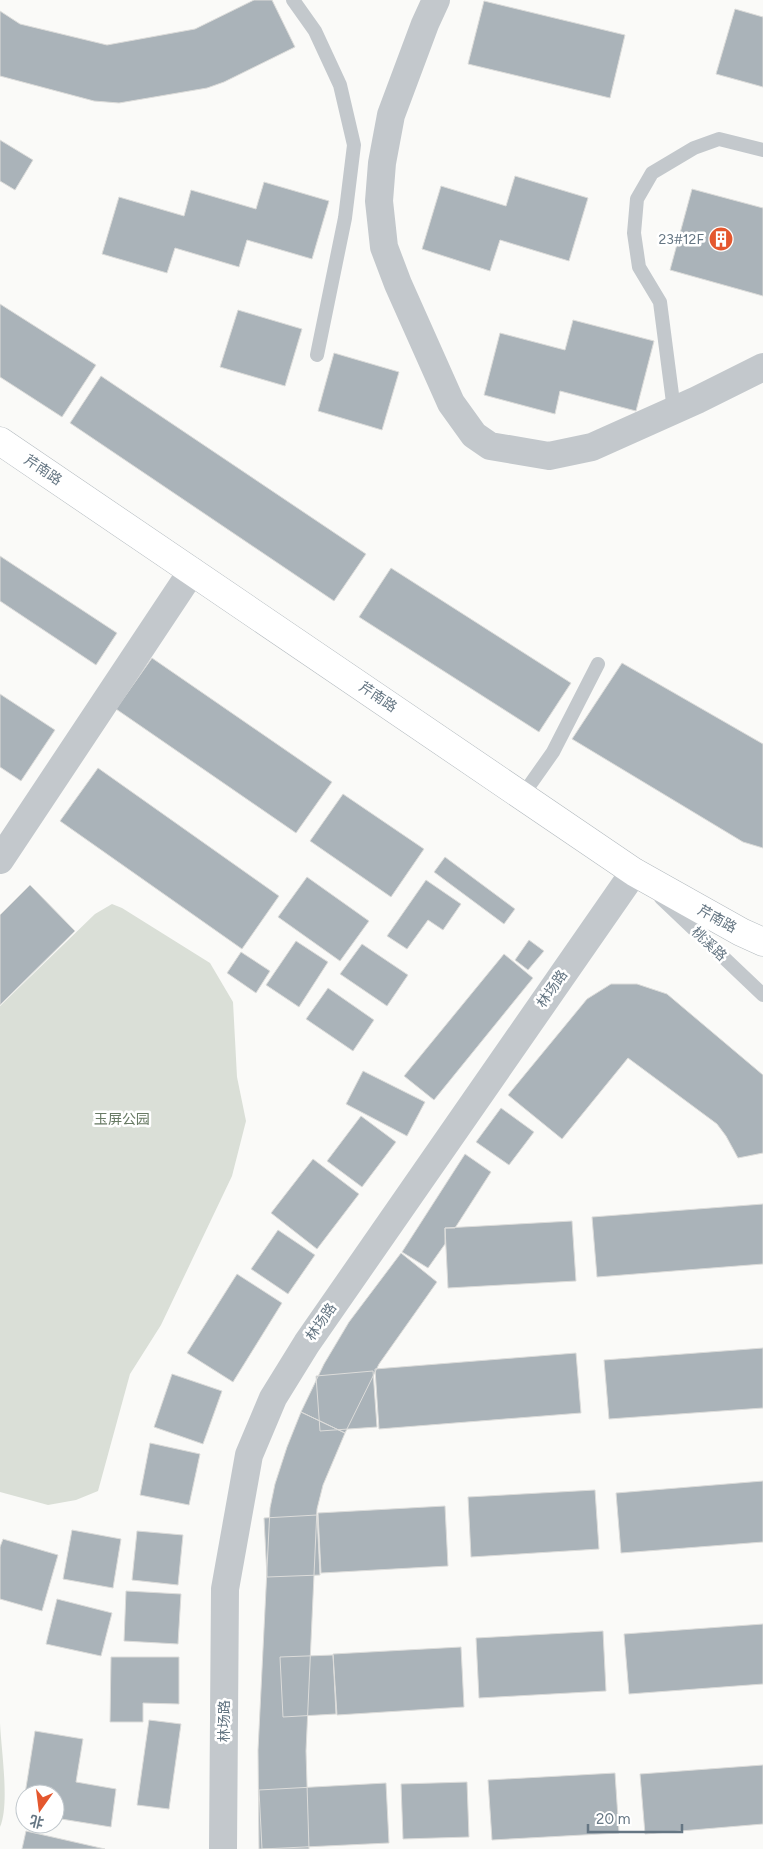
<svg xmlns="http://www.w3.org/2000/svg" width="763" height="1849" font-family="Figtree,'Noto Sans SC',sans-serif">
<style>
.green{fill:#dadfd7}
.building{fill:#aab3b9;stroke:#dcdcda}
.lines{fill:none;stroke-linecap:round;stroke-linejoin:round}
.secondary-casing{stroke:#b3babf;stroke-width:29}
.service{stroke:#c3c8cc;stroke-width:14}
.minor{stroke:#c3c8cc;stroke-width:28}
.secondary{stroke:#fff;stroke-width:28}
.labels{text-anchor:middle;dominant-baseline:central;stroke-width:5;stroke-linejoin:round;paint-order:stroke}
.poi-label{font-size:14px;fill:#657683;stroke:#fff;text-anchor:end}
.street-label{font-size:14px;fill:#657683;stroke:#fff}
.park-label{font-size:14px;fill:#687a64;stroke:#fff}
</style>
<rect width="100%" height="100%" fill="#fafaf8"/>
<path class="green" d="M112,904l10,4 88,55 23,39 4,75 9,44 -14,55 -71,149 -31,49 -32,117 -22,9 -28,5 -48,-13v-486l95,-92z
M0,1723c1,26 10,81 0,104z"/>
<path class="building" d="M254,0h18l23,47 -71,35 -17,6 -88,15 -25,-2 -94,-25v-65l20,13 87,21 88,-16z
M484,1l141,34 -15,63 -142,-34z
M735,9l28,8v70l-47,-13z
M0,140l33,20 -18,30 -15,-9z
M515,176l73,22 -19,63 -69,-21 -10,31 -68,-22 19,-63 65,20z
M264,182l65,19 -17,58 -65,-19 -8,27 -64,-19 -8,25 -65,-19 17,-57 65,19 7,-26 65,19z
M692,189l71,19v88l-93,-26z
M0,304l96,61 -34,52 -62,-40z
M238,310l64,19 -17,57 -65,-19z
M573,320l81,21 -18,70 -76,-20 -5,23 -71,-19 16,-62 65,17z
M334,353l65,19 -17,58 -64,-19z
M101,376l265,178 -32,47 -264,-178z
M0,556l117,77 -21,32 -96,-64z
M391,568l180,115 -32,49 -180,-115z
M152,658l180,124 -36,51 -180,-124z
M622,663l141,81v104l-20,-6 -171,-103z
M0,694l55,36 -34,51 -21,-14z
M98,768l181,128 -37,53 -182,-128z
M343,794l81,55 -33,48 -81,-56z
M445,857l70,52 -11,15 -70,-52z
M307,877l62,44 -29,40 -62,-44z
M426,880l35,24 -18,26 -15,-10 -21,29 -20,-13z
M30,885l45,46 -75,74v-90z
M529,940l15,11 -16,19 -13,-10z
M296,941l32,21 -29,45 -33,-22z
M362,944l46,31 -21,31 -47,-32z
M241,952l29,19 -14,22 -29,-20z
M504,954l29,24 -99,122 -30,-24z
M611,984h26l30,10 96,81v78l-25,5 -12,-22 -9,-12 -89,-66 -66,81 -54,-44 79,-96z
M328,988l46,32 -21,31 -47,-32z
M363,1071l62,31 -18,34 -61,-32z
M501,1108l33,24 -25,33 -33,-23z
M361,1116l35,26 -34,45 -35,-26z
M465,1154l26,18 -36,56h-10v16l-17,24 -26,-16z
M313,1159l46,35 -42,55 -46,-36z
M763,1204v60l-166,13 -5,-60z
M572,1221l4,60 -128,7 -3,-60z
M278,1230l37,25 -27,39 -37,-25z
M401,1253l36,29 -58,82 -34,69 -44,-21 23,-48 25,-42z
M237,1274l45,29 -49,79 -46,-29z
M763,1348v60l-154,11 -5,-59z
M576,1353l5,60 -202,16 -4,-60z
M373,1371l4,56 -57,4 -4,-55z
M172,1374l50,17 -19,53 -49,-17z
M301,1412l44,21 -22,52 -6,24 -11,242 3,98h-50l-1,-99 12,-242 5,-24 12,-37z
M150,1443l50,11 -11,51 -49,-10z
M763,1481v61l-142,11 -5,-60z
M595,1490l4,59 -128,8 -3,-60z
M445,1506l3,60 -127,7 -3,-60z
M317,1515l3,60 -53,2 -3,-59z
M72,1530l49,9 -8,49 -50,-9z
M137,1531l46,4 -5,50 -46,-5z
M3,1539l55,16 -16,56 -42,-12v-52z
M126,1591l55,3 -3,50 -54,-3z
M57,1599l55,14 -11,43 -55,-12z
M763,1624v60l-134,10 -5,-60z
M603,1631l3,60 -127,7 -3,-60z
M461,1647l3,60 -127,8 -4,-61z
M333,1655l3,59 -53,3 -3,-60z
M111,1657h68v47l-36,-1v19h-33z
M149,1720l32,4 -12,85 -32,-4z
M35,1731l48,8 -7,43 40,7 -5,38 -56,-9v-24h-30z
M763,1765v59l-118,10 -5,-60z
M615,1773l4,60 -127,7 -4,-60z
M467,1782l2,55 -66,2 -2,-55z
M386,1783l3,60 -127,6 -3,-59z
M26,1831l79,18h-83z"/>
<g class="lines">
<defs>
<path id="secondary" d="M0,441l634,431 107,60 22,10"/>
</defs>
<use href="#secondary" class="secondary-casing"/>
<path class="service" d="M293,0l22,31 25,54 14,60 -9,73 -28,137
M674,410l-14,-108 -21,-35 -5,-34 3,-34 15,-26 42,-25 25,-9 44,11
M522,796l31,-44 45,-88
M661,898l102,97"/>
<path class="minor" d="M436,0l-11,24 -34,91 -9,48 -3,38 5,46 14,37 53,119 23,32 16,11 59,10 43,-9 105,-47 66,-33
M0,860l192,-289
M223,1849l2,-260 24,-134 24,-57 34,-55 327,-471"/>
<use href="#secondary" class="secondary"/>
</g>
<defs>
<symbol id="building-disc" viewBox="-11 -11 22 22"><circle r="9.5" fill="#e4572e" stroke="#fff"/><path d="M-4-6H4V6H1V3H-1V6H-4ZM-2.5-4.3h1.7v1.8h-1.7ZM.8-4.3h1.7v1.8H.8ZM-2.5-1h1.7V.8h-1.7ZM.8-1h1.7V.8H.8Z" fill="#fff"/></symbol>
</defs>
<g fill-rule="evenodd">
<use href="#building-disc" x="707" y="225" width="28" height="28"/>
</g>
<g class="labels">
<g class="poi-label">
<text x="704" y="239">23#12F</text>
</g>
<g class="street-label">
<text transform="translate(43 470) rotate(34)">芹南路</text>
<text transform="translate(378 697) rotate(34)">芹南路</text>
<text transform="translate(717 919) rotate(29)">芹南路</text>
<text transform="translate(709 944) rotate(44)">桃溪路</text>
<text transform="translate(552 989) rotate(-55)">林场路</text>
<text transform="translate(321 1322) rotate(-55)">林场路</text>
<text transform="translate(224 1721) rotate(-90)">林场路</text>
</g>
<g class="park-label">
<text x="122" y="1119">玉屏公园</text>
</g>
</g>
<g transform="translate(40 1809) rotate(194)"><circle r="24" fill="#ffffff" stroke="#c1c8cd"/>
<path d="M0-4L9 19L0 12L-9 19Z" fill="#e4572e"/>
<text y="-8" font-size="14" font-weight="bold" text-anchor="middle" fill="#657683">北</text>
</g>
<path d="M588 1824v8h94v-8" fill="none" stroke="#657683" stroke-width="2.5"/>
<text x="596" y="1824" font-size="15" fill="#657683" stroke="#ffffff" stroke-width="4" paint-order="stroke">20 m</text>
</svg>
